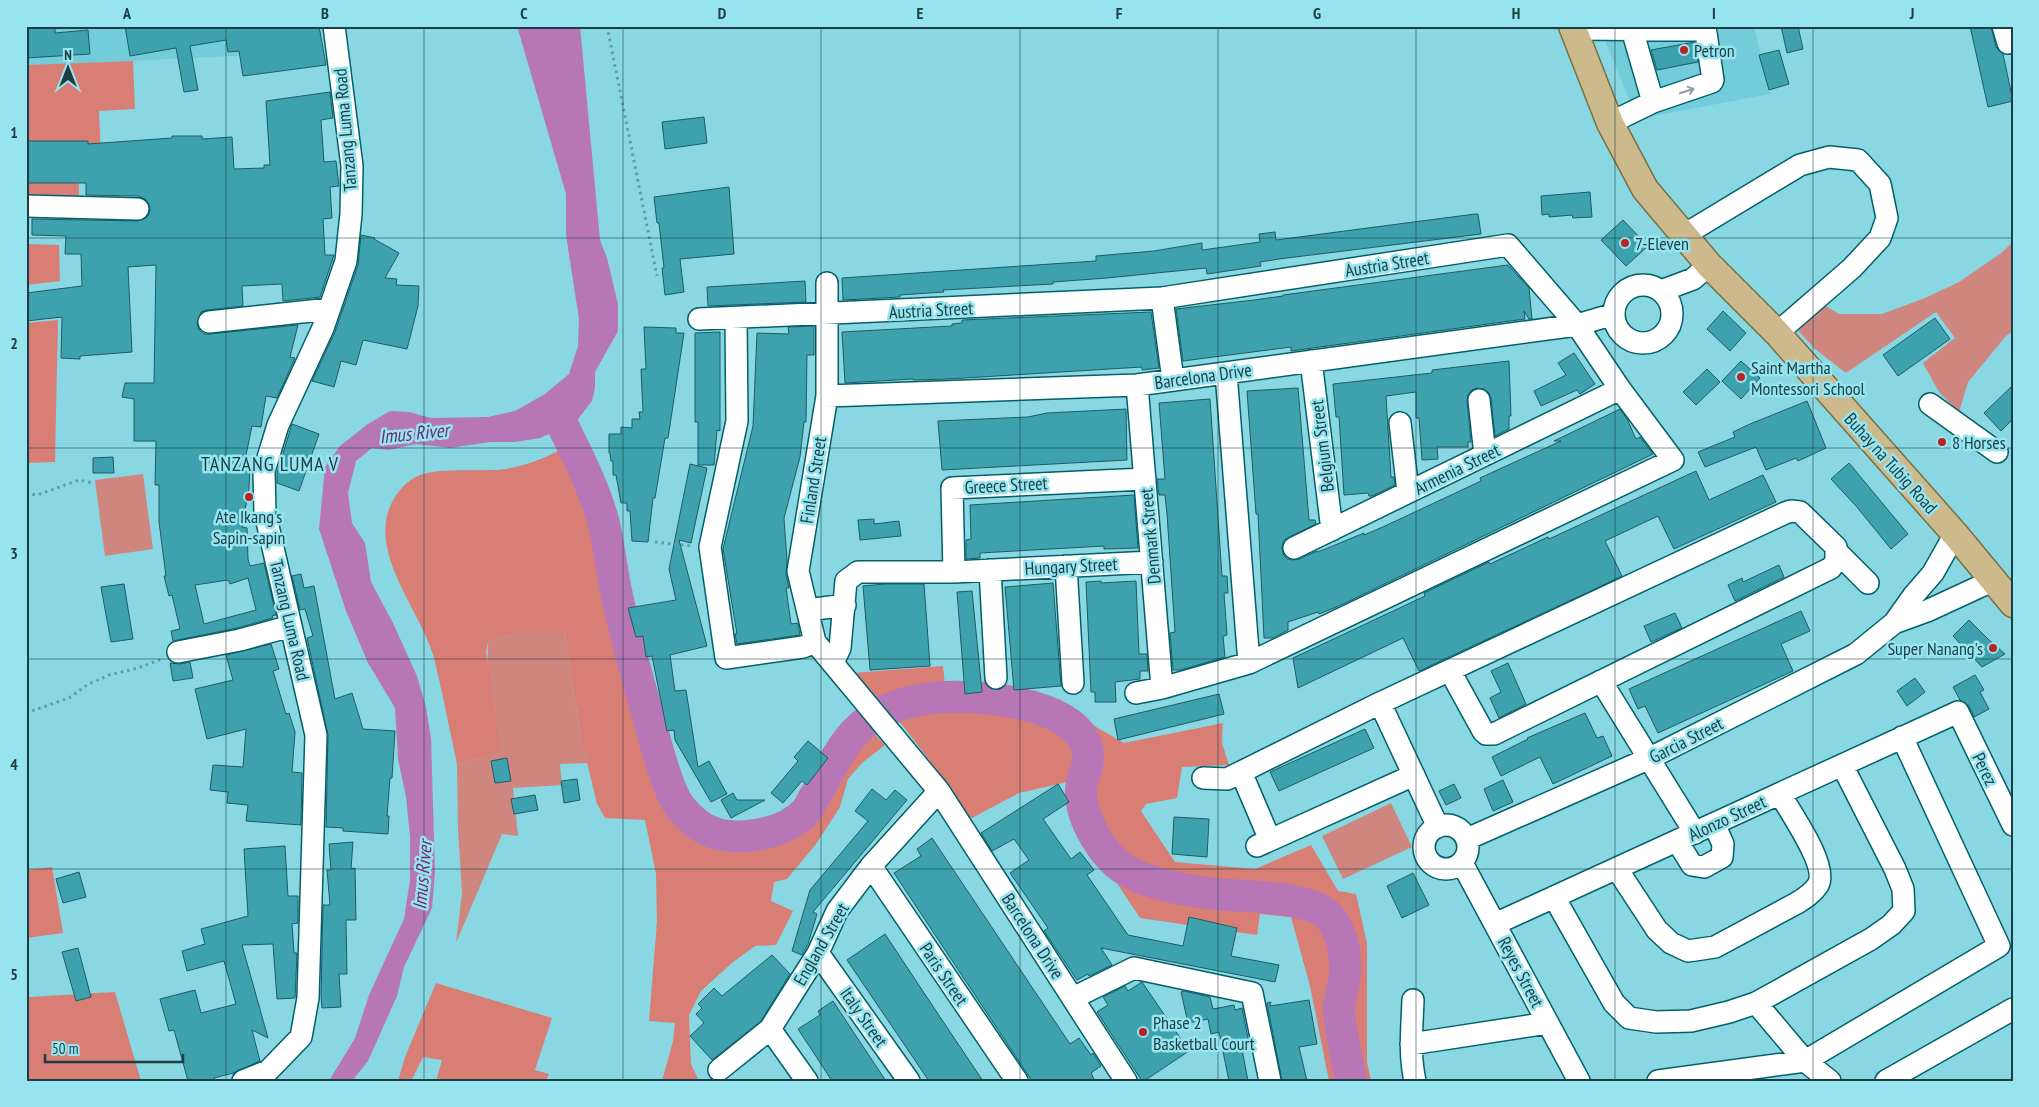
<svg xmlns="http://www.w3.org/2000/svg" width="2039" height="1107" font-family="'PT Sans Narrow',sans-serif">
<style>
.built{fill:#73ccd9}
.green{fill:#ce867e}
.forest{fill:#d97e74}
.water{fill:#b777b6}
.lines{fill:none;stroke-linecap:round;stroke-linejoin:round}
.river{stroke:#b777b6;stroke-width:32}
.building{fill:#3ea1ae;stroke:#1f5c64;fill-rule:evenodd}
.minor-casing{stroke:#00616b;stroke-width:24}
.major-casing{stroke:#787040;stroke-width:29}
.path{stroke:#5f9ca4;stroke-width:3;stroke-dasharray:2.5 4;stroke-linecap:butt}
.minor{stroke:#fff;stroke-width:21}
.major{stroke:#ccb98c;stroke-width:26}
.oneway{stroke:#8e9ea0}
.grid{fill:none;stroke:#1c3d41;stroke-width:1;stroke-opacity:0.55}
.poi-dot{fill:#b52523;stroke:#96e4ef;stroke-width:2}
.labels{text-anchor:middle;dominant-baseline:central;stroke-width:5;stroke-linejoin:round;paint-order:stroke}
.poi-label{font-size:18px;fill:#1c3d41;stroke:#96e4ef;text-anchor:start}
.street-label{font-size:18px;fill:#1c3d41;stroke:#96e4ef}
.water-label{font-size:19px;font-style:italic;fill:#742876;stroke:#96e4ef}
.quarter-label{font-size:20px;letter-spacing:1px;fill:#1c3d41;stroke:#96e4ef}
.neatline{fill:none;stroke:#1c3d41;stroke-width:2}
.grid-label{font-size:16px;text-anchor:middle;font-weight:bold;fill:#1c3d41}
</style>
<rect width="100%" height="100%" fill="#89d7e2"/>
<path class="built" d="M26,26h224l3,29 -227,11z
M1599,26h155l16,68 -133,25z"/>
<path class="green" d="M2013,242v89l-7,5 -38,46 -9,30 -20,-20 -16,-29 32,-25 -19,-26 -90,61 -31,-24 -20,-22 25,-24 19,11h43l43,-16 34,-16 41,-28z
M143,474l10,75 -48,7 -10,-76z
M516,633h49l15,100 9,30 -29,1 2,21 -49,3 5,48 -16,-2 -46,109 6,-50 -4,-64 -1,-65 27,-7 4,-115z
M1391,803l21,44 -69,32 -21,-43z"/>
<path class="forest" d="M133,61l2,48 -36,2 2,45h-23l1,42 -53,-1v-132z
M26,244l33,1 1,36 -34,4z
M58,320l-3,142 -29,1v-140z
M580,439c8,20 19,39 24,60 23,80 36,162 59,242 6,18 12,49 25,62 14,14 36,23 55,23 61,2 85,-68 110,-114l32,33 -23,18 -14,16 -8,28 -24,37 -29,35 -13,3 -3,19 22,10 -17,34 -21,1 -22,16 -32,29 -12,24 2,49 8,17h-37l11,-40 2,-18 -26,-2 8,-100 -1,-47 -11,-54 -40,-2 -8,-14 -17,-71 -15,-100h-49l-28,9 -2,10 14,95 -16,10 -27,7c-6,-29 -12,-57 -18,-85 -3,-10 -4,-21 -8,-30 -16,-46 -69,-106 -34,-155 6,-8 13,-15 23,-19 20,-7 50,-4 72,-5 33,-1 60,-15 88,-31z
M943,666l2,19 114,14 37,28 28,16 99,-20 -1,20 7,22 -47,2 -5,31 -31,6 -5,7 34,51 80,7 56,-24 27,46 18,3 11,49v119l4,19h-42l-19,-95 -19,-69 -31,-3 -3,21 -117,-17 -44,-67 -20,-40 -4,-30 -53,12 -51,27 -30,-48 -34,-45 -51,-54z
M52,867l11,66 -37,5v-68z
M26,955l3,42 86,-5 26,89h-115z
M436,983l116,35 -17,52 14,4 -3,7h-110l6,-21 -19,-3 -12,24h-13l7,-24z"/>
<path class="water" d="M517,26h63l20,214 7,18 11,46v27l-23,41v16l-3,13 -17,22 -35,15 -25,4h-25l-40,6 -34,-4 -27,6 -17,-2 -16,13 -8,32 4,30 13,20 6,39 22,41 24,53 9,31 5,32 4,133 -3,36 -28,59 -7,29 -29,65 -16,20h-23l26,-43 14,-43 35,-76 6,-39v-44l-4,-39 -8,-38 -3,-51 -27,-45 -22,-52 -27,-82 6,-62 15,-21 28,-22 22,-13 19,1 22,6 57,-1 27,-6 30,-17 24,-20 9,-28 1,-27 -13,-84v-41z"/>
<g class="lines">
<path class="river" d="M554,408c18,37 38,73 49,112 6,23 8,48 13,71 9,45 22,88 34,132 7,24 14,54 25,76 6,11 19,24 30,30 28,15 80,6 101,-18 4,-5 7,-13 11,-18 12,-21 22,-44 38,-61 19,-20 44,-29 71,-33 40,-7 149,1 161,49 4,16 -5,28 -6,42 -1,29 24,71 50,83 23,12 58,18 84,21 27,3 100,1 116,25 12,16 15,36 14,55 -1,12 -6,24 -6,36 1,23 8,48 12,71"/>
</g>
<path class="building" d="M26,26h29v7l33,-3 2,24 -64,4z
M125,26h194l7,39 -83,11 -4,-25 -11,1 -2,-12 -36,6 8,44 -14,2 -8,-44 -46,8z
M1781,26h17l5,23 -16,4z
M1970,26h21l5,21 7,7 10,47 -25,6z
M1695,42l3,20 -41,8 -6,-20z
M1779,50l10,34 -20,6 -10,-35z
M330,92l3,26 -12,2 3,42 12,-1 3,25 -9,1 2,31 -9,1 2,36h9l-14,42 -37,4 -1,-17 -40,2 1,20 -36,4 -6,2 -4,11 2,7 5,4h6l88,-9 -8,32 5,1 -18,40 -11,-2 -5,31 -9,-1 -8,39h6l-1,23 -7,39 5,1 1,31 2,7 14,-3 12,52 -4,1 1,2 -36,10 -64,13 -2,-10 9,-2 -8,-34 -3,1 -5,-20h2l-7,-54v-37h-4l1,-44h-22v-42l-12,-2 3,-14h29l2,-118 -28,2 4,85 -52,4v3l-19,-1 1,-41 -36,4v-28l56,-7 -1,-32h-16l1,-18 -34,-1v-16l106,2 10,-5 2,-6 -1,-6 -4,-5 -7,-3 -52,-1v-12h-60v-42h62v3l84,-6v-2h30v3l30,-2 2,32 30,-1v-3h6l-4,-64zM248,578l8,32 -52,14 -9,-39 33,-5 2,4z
M704,117l3,26 -42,6 -3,-27z
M729,187l5,67 -54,5 4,33 -19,3 -3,-27h2l-5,-45h-2l-3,-26z
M1590,192l2,25 -19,1 -1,-3 -23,2v-3l-7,1 -1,-19z
M1475,214h3l3,20 -202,25 -19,3 1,4 -54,8 -1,-6 -99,10 -54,4v2l-110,6 1,2 -44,3v2l-57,3 -1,-22 254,-17v-5l58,-5 48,-8v7l58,-8 -1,-8 16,-2 1,8z
M1623,220l25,26 -22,20 -25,-26z
M361,235l14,3 -1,1 25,14 -14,25 12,1 -1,6 23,1 -1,20 -11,43 -44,-9 -7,25 -15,-4 -7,26 -22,-6 23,-49 23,-67z
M1508,265l21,23 3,31h-3l-5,-8 1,8 -234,32v-4l-108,14 -7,-52 78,-9 29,-4v-1z
M805,281l1,21 -98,4 -1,-19z
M1723,311l23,22 -16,18 -23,-22z
M1151,312l8,56 -17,2v-3l-194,12 -35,1v-1l-68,4 -3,-51 110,-6v-2l10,-1v-3z
M1935,318l15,21 -52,37 -15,-21z
M814,326v29h-7l-1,67h-2l-4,35 -16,61 3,43 -1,13 3,14h-3l5,36 7,-1 2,12 -63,9 -2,-10h2l-14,-85 30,-123 4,-93 32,1 -1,-7z
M644,327l32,1v5h8l-16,105h-3l-10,60h-2l-5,44 -16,-1 -2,-30h-3v-8h-6l-5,-28h-3v-14h-2l-1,-8h-1v-19h12v-7l11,1v-9h8l-1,-7h4l-2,-43h5z
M720,332v99l-3,-1 -3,35h-16v-43h-3v-89z
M1574,353l21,31 -15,10 -3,-4 -36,16 -7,-15 32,-16 -8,-12z
M1509,361l2,55h-2v13l-14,7 -4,-38 -2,-5 -5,-4 -7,-1 -5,2 -4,5 -1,6 4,41h-3v5h-31l1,12 -16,1 -3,-42h-3v-26l-30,4 5,81h3l1,8 -23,11h-3l-1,-3 -24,2 -5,-78h-3l-3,-33 99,-11v-3z
M1741,361l19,17 -19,21 -19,-18z
M1707,369l13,13 -24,23 -13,-13z
M2013,385v34l-12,12 -17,-18z
M1298,388l11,132h6l1,4 -27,13 -6,4 -1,7 1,6 4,5 6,1 6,-1 18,-8v1l6,-2 41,-17v2l21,-9 96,-45 -1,-3 81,-37h-7l66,-32 7,10 9,20 4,-2 13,17 -314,152 -20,8 -1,-2 -30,10v8l-15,8h-9l-6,-124h-2l-9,-123z
M1210,399l12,177h5l1,17h-4l3,42 -4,1 2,21 -44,13h-8l-3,-37 5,-1 -8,-118 -2,-19h-6l-2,-16h8l-6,-76z
M1807,401l19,47 -28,13 -2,-3 -30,12 -10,-23 -51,20 -7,-15 37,-15 -2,-5 17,-8z
M1126,409l1,51 -185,10 -4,-49 90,-4 19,-4z
M292,424l27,10 -20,57 -22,-8v-10z
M113,457l1,16h-21v-15z
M1849,463l59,71 -17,15 -35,-43 -25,-27z
M690,464l17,4 -16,75 -12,-3 28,106 -37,9 5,36 11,-1 12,77 11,-6 18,33 -16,8 -36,-62 -1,-10 -7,1 -15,-75 -6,1 -3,-21 -7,1 -8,-29 48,-8 -7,-31z
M1696,471l13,29 54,-25 13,27 -102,47 -16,-33 -53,25 17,35 -25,12 -178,83 -16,-33 -105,50 -5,-30 132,-62 -1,-3 65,-31 1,2 58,-27 1,2z
M1134,495l4,53 -34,1v-3l-124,7v5l-14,1v-19l5,-1 -1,-34z
M874,519v5l25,-3 2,15 -41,4 -2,-20z
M1779,565l5,12 -49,24 -7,-16 14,-7 1,4z
M301,574l3,14 10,-2 21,113 17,-6 11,36 32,2 -3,47h-2l-3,38h2l-1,18 -45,-3v-3l-17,-1 2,-92 -21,-97 6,-2 -8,-27 -5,1 -8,-34z
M1101,581v2l35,-2 3,73h8l1,17h-8v8l-25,3 1,20h-21v-10h-4l-5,-110z
M1053,583l8,103 -47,4 -9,-103z
M124,584l9,55 -22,3 -10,-55z
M885,584h39l6,82 -60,4 -7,-84z
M972,591l10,101 -17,2 -8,-102z
M1801,611l9,20 -29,13 12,27 -135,62 -13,-27 -7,3 -9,-20z
M1675,613l7,15 -31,14 -7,-16z
M1969,620l19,19 17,15 -23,13 -29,-31z
M271,644l8,25 -6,2 13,43 3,-1 6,19 -3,40 10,1 -1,52 -55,-4 2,-16 -21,-2 1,-11 -18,-2 3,-25 30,2 3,-38 -39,10 -12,-50 38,-9 -7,-25z
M190,662l3,16 -20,3 -3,-18 10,1z
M1508,663l18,41 -27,14 -9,-20 11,-6 -10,-21z
M1975,675l9,15 -4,2 9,17 -15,8 -5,-11 -9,-6 -7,-13z
M1915,678l10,14 -18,14 -10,-15z
M1219,694l5,20 -106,26 -4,-21z
M1585,713l12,25 6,-2 9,20 -59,28 -13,-27 -39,19 -9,-19 36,-18 -1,-1z
M1365,729l9,19 -95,43 -9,-19z
M808,741l20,17 -21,27 -5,-4 -19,22 -12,-10 27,-32 -4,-4z
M507,758l4,23 -16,2 -4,-22z
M577,779l3,21 -16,3 -3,-22z
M1503,780l10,22 -20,9 -9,-22z
M1058,784l11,18 -26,17 28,40 9,-7 14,18 -7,5 41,60 55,11 6,-29 48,11 -6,28 48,9 -4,17 -174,-34 11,17 -23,11 -1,-2 -11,6 -33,-49 4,-3 -38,-55 19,-13 -15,-21 -22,12 -11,-18z
M1454,784l7,14 -15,7 -7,-14z
M872,789l14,11 9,-10 12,10 -94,112 4,2 -9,30 -6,11 -10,-4 18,-61 58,-69 -13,-10z
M733,793l4,7h28l-34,18 -10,-18z
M535,795l3,15 -24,4 -3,-15z
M1174,817l35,2 -2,38 -35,-3z
M932,838l138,206 9,-6 12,17 2,-2 8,13 -10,7 4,8h-63l-138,-208 27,-17 -4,-7z
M353,842l-2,27 4,-1 1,52h-10l1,54h-8l2,33 -19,1 -1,-12 2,-91h7l-3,-35h4l-2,-26z
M285,846l3,50h10v27l-6,1 2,29h3l-2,45 -18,1 -4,-55 -31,1 26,93 -16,-8 8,31 -27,12 -19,5 1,3h-27l-14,-51 -5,1 -9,-32 35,-9 6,23 35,-9 -12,-43 -37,10 -5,-20 23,-7 -4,-15 47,-13 -4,-67z
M79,872l7,25 -23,6 -7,-24z
M1413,873l16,32 -27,13 -15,-32z
M885,934l53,80 45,67h-54l-82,-121z
M78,948l13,49 -15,4 -14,-49z
M772,955l18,19 -29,47 -49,39 -22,-24 14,-13 -8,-9 6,-6 -4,-4 16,-16 8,8z
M1142,982l47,69 -45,30h-2l-45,-69 11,-7 -5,-8 22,-11 3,5z
M1184,991l26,6 3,12 21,-4 1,5 7,-2 7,35 -8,1 7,37h-19l-10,-49 -8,2 -3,-15 -20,4 -7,-31z
M1309,1000l8,44 -18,3 8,34h-25l-15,-78 4,-1 -1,4z
M833,1001l21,32 32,48h-54l-15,-23 -19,-29 22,-14 -2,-4z"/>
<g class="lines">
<defs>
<path id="minor" d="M1631,26l22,76
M2003,26l5,17
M1573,29l126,1 7,3 7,47 -1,2 -59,20 -43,21
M26,206l112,3
M1684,235l116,-70 29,-8 29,3 22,24 7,34 -7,20 -28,30 -75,65
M827,283v113l-29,175 17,71 124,149 187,290
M1614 314a29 29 0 1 1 58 0a29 29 0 1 1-58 0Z
M1661,291l32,-12 16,-14
M1162,298l11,82
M699,319l463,-21 346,-53 69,80 43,64 53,71 -424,203 -87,25 -26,5
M736,319l1,102 -27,126 16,111 77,-11 12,-5
M209,322l120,-13
M1311,361l21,169
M1226,373l23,290
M1137,385l25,303
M827,396l310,-11 440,-60 37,-11
M1479,400l6,55
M1930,404l67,48
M1400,423l8,69
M1294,548l326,-159
M1838,553l30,30
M1066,566l7,117
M990,570l6,108
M954,572l-2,-84 193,-9
M808,610l37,-5
M1894,623l33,-12 67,-31
M178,652l62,-12 51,-14
M833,663l7,-15 6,-67 12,-9h96l198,-10
M1601,681l94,152
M1380,703l58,124
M1241,772l29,68
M1203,778l24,1 153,-76 405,-190 6,-2 9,1 36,35v14l-5,7 -337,166h-8l-3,-3 -33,-60
M1424 847a22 22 0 1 1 44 0a22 22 0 1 1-44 0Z
M1467,839l183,-81 206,-104 38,-31 20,-28 19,-22 22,-39
M1677,841l15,24 12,2 18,-10 1,-13 -9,-20
M1257,846l157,-71
M1462,863l117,218
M871,866l146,215
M1617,869l40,61 14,13 17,8 27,-4 82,-44c8,-5 16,-10 21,-18 11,-19 -28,-73 -38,-91
M1554,897l60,106 15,15 27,4 35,-1 38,-9 27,-9 115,-64 20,-14 13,-14 -1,-22 -8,-20 -53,-104
M1495,924l463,-212 55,113
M818,953l91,128
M1073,998l61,-30 118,25 18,88
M1413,1000c-1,27 -4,54 2,81
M1756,1003l49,58 25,20
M770,1029l37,52
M1411,1044l137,-21
M719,1070l51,-41 48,-76 19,-42 34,-45 68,-75
M243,1081l25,-10 33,-34 7,-39 8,-263 -51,-222 -1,-42 14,-46 45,-97 23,-67 5,-47 1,-48 -18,-140
M1658,1081l147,-20 194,-115 -97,-209
M1886,1081l127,-72"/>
<path id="major" d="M1572,26l38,97 35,66 64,76 68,68 178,201 58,70"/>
</defs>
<use href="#minor" class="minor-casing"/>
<use href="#major" class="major-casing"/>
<path class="path" d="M607,26l50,250
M26,494l11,1 42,-15 14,3
M655,542l37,4
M26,713l43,-15 18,-13 22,-10 29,-7 24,-9"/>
<use href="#minor" class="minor"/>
<use href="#major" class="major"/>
</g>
<defs><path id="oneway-shaft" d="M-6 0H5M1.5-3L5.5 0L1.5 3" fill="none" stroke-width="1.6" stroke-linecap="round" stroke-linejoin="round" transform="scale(1.25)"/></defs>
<use class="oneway" href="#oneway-shaft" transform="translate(1687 91) rotate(-18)"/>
<path class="grid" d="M226,26v1055M424,26v1055M623,26v1055M821,26v1055M1020,26v1055M1218,26v1055M1416,26v1055M1615,26v1055M1813,26v1055M26,238h1987M26,448h1987M26,659h1987M26,869h1987"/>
<g class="poi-dot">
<circle cx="1684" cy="50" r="5"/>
<circle cx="1625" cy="243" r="5"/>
<circle cx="1741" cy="377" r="5"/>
<circle cx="1942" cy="442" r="5"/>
<circle cx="249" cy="497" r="5"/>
<circle cx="1993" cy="648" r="5"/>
<circle cx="1143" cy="1032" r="5"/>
</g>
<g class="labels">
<g class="poi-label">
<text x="1694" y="50">Petron</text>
<text x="1635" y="243">7-Eleven</text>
<text x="1751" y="367">Saint Martha<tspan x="1751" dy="21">Montessori School</tspan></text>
<text x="1952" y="442">8 Horses</text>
<text x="249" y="516" text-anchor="middle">Ate Ikang's<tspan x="249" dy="21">Sapin-sapin</tspan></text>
<text x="1983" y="648" text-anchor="end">Super Nanang's</text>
<text x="1153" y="1022">Phase 2<tspan x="1153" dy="21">Basketball Court</tspan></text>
</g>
<g class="street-label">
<text transform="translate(345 130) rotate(-95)">Tanzang Luma Road</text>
<text transform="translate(1387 264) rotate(-9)">Austria Street</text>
<text transform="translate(931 310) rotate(-3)">Austria Street</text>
<text transform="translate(1203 376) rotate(-8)">Barcelona Drive</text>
<text transform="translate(1322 446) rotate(-97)">Belgium Street</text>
<text transform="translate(1891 463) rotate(48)">Buhay na Tubig Road</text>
<text transform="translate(1457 469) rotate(-26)">Armenia Street</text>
<text transform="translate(813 480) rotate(-81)">Finland Street</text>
<text transform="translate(1006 485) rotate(-3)">Greece Street</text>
<text transform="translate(1150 536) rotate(-95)">Denmark Street</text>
<text transform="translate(1071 566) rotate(-3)">Hungary Street</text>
<text transform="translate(290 620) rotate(77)">Tanzang Luma Road</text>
<text transform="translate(1686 740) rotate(-27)">Garcia Street</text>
<text transform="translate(1985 769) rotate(64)">Perez</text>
<text transform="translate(1727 818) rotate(-25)">Alonzo Street</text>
<text transform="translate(1033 936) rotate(57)">Barcelona Drive</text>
<text transform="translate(821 944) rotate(-60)">England Street</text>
<text transform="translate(1521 972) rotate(62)">Reyes Street</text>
<text transform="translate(944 974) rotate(56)">Paris Street</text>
<text transform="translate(864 1017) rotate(55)">Italy Street</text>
</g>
<g class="water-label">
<text transform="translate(414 433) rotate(-6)">Imus River</text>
<text transform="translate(422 875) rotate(-85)">Imus River</text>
</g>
<g class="quarter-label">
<text x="270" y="464">TANZANG LUMA V</text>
</g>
</g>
<rect width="2039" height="1107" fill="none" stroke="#96e4ef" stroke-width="55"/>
<g transform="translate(68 68)" stroke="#96e4ef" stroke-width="4" paint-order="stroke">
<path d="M0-4L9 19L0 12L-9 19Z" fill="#1c3d41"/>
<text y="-8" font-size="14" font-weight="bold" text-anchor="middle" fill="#1c3d41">N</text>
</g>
<path d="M45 1054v8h138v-8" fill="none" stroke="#1c3d41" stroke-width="2.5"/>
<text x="52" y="1054" font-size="15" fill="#1c3d41" stroke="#96e4ef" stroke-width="4" paint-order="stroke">50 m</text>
<rect x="28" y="28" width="1984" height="1052" class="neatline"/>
<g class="grid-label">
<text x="127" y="19">A</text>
<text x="325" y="19">B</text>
<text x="524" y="19">C</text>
<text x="722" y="19">D</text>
<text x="920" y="19">E</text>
<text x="1119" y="19">F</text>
<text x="1317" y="19">G</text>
<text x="1516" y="19">H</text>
<text x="1714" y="19">I</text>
<text x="1912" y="19">J</text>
<text x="14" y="138">1</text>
<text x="14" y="349">2</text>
<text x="14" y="559">3</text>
<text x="14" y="770">4</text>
<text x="14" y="980">5</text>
</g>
</svg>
